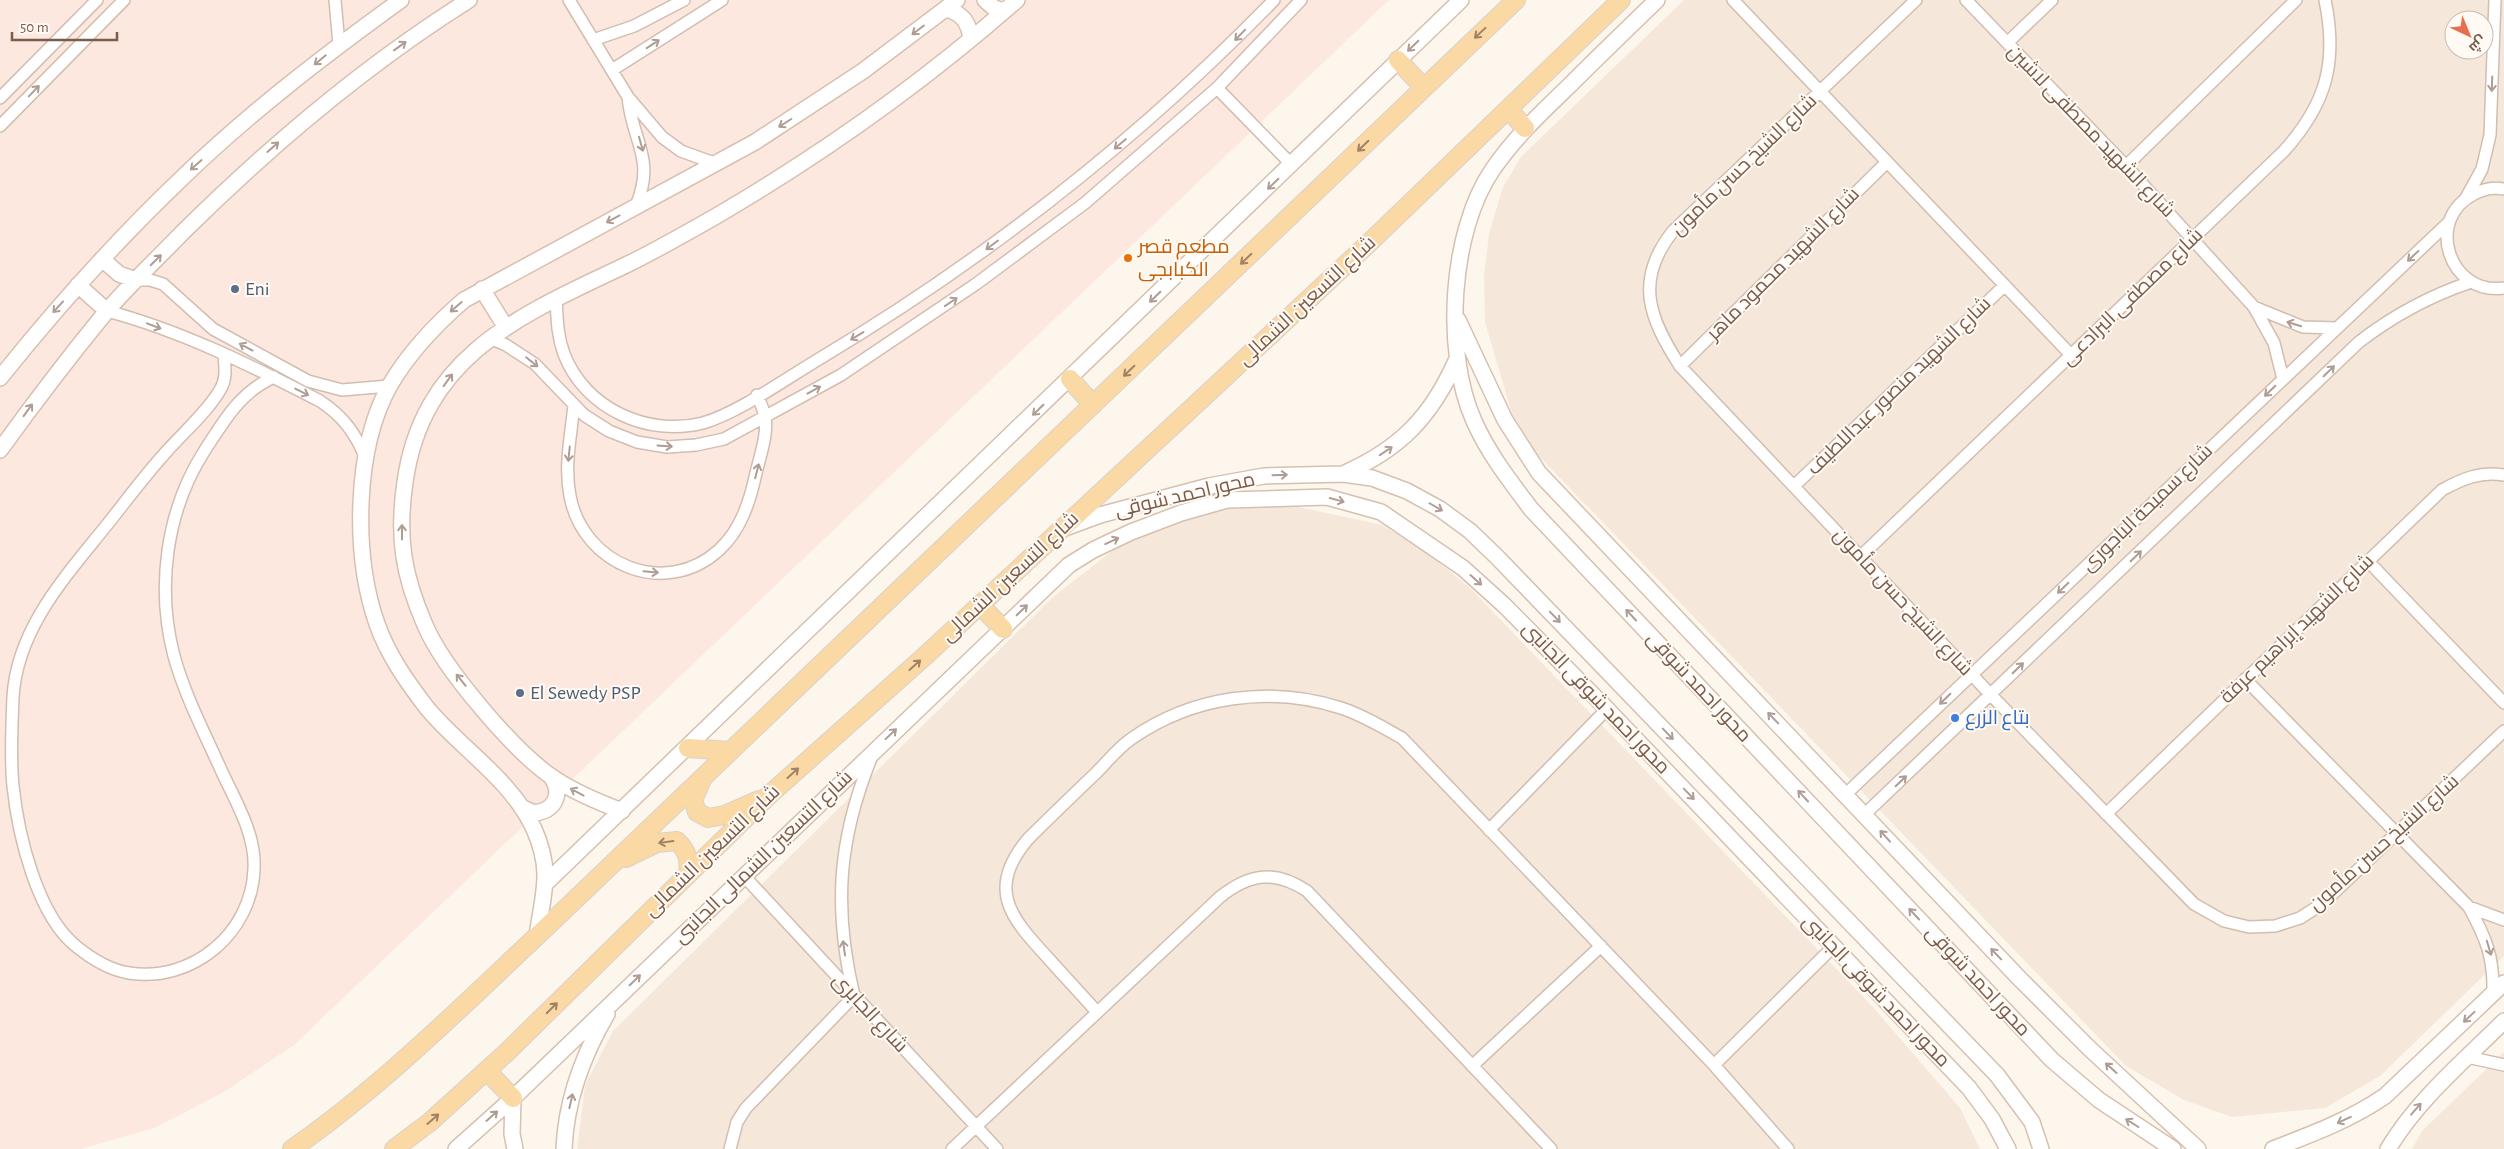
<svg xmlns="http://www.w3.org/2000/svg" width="2504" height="1149" font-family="'Alegreya Sans',Cairo,sans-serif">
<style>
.residential{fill:#f5e8da;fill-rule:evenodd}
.commercial{fill:#fde8e0}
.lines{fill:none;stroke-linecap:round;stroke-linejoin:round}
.street-casing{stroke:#d1beb0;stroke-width:14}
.secondary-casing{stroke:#d6c0b0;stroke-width:18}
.primary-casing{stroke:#dad1cd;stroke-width:20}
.street{stroke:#fff;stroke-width:11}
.secondary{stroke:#fff;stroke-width:15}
.primary{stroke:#fbd9a5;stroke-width:18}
.oneway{stroke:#af9d94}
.oneway2{stroke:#a18267}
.food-dot{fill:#e8710a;stroke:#fffaf3;stroke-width:2}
.service-dot{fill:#5c6f8a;stroke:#fffaf3;stroke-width:2}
.shop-dot{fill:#3f7fe0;stroke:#fffaf3;stroke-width:2}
.labels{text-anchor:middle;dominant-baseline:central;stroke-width:4;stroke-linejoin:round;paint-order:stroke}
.street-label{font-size:20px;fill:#7a5c4d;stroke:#fffaf3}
.food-label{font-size:20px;fill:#c56008;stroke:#fffaf3;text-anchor:start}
.service-label{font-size:20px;fill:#4e5e75;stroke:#fffaf3;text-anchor:start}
.shop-label{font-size:20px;fill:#366cbe;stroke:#fffaf3;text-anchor:start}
</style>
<rect width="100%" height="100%" fill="#fdf6ec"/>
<path class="residential" d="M1684,0h820v956l-124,120 -55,32 -93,9 -48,-17 -58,-34 -589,-612 -25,-40 -27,-92 -1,-46 5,-42 14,-47 18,-30zM2454,20h30v30h-30z
M1271,501l111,24 45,28 42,34 403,419 88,102 20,41h-1403l8,-64 28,-54 440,-434 63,-49 66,-31z
M2504,1052v97h-92l10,-18z"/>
<path class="commercial" d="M0,0h1389l-1095,1045 -70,47 -70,36 -73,21h-81z"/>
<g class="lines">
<defs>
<path id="street" d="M335,0l4,45
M569,0l59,97 34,40 19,14 33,12
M1733,0l338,355
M1916,0l-243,231c-39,49 -24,87 7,135l311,329 203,209 30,17 25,6 26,-1 25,-8 22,-14 182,-173
M1966,0l160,166 128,141 20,36 9,36
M593,40l41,-14 50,-26
M2007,43l45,-43
M612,70l110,-70
M1217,88l75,77
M628,97c4,45 28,61 8,109
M0,98l97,-98
M0,126l124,-126
M2126,166l170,-166
M2504,189c-10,-2 -21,0 -30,5 -50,25 -25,102 30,94
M2466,198l16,-29 8,-34 5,-135
M136,280h14l13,4 50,45 95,52 34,9 47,-4
M556,298c1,19 1,37 8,56 21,55 84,83 139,69 35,-10 84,-45 116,-64 167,-100 320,-220 455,-359
M2254,307l49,20 34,1
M107,311c75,20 145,55 213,90 23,15 36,33 46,58
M490,338l16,7 29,19 49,51 25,16 28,11 30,5 29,-2 28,-6 117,-64 135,-91 109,-81 132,-115 84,-88
M224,355c1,12 3,24 -4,35 -12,21 -37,43 -53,61 -22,24 -41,50 -61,75 -41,51 -89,103 -93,171 -1,29 -3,60 0,89 5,48 24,130 64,161 15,12 32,23 52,26 63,10 123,-40 125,-104 2,-34 -18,-67 -32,-97 -17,-38 -37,-76 -48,-116 -18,-68 -8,-146 31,-206 19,-29 35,-58 69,-73
M1680,366l207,-204
M574,405c-3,30 -10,61 -4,91 13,69 95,103 149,54 22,-20 31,-49 37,-77 4,-17 12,-39 9,-56 -1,-7 -5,-15 -8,-22
M1794,486l210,-200
M1861,556l423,-405c42,-47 54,-88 41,-151
M2368,561l136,142
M2245,679l224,228c17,31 25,50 24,87
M1846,794l603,-572
M1865,814l494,-472c35,-27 70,-46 112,-60
M2106,814l336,-324c20,-11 38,-19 62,-15
M1489,830l118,-121
M744,876l253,273
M2469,907l35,13
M1097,1012c-16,-18 -33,-36 -49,-54 -38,-41 -62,-69 -20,-119 22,-22 45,-44 68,-66 11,-11 22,-25 35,-34 61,-43 140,-54 210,-31 22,7 41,19 61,30l312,327 74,84
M2467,1057l37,8
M1714,1065l120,-119
M1472,1066l129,-120
M730,1149l7,-27 9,-14 108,-112c-21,-88 -16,-157 18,-240
M952,1149l268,-252c30,-24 55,-27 87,-6l244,258"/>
<path id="secondary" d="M985,0l9,8 10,3
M1657,0c-29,28 -58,56 -87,85 -27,26 -55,52 -77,84 -43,62 -50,183 -19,252 14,32 36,60 57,88l521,551 47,40 74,49
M947,9c16,5 22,14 24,30
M102,259l17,15 17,6
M78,285l29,26
M482,289l23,37
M1458,320l47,100 34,53 480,505 71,71 108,100
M0,378c56,-70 116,-137 181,-199 68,-66 144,-124 220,-179
M0,450c34,-47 69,-93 106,-138 24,-28 51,-53 76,-79 88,-87 182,-167 287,-233
M1343,474c57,-25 88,-57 113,-113
M1065,528l35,-13 109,-29 55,-10 79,-2 29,4 35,13 33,18 30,22 27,26 500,518 35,47 9,27
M521,807l13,6c20,-2 29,-18 18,-35
M622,811c-24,-9 -46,-18 -67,-32 -39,-25 -112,-111 -130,-154 -22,-50 -28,-88 -20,-143 18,-128 118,-168 221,-217 31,-15 62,-33 92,-50 106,-62 207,-134 299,-215
M547,882l914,-882
M537,936c6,-43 16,-64 -3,-107 -23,-50 -73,-80 -107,-121 -20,-26 -39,-53 -50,-84 -24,-69 -23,-175 13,-239 20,-34 45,-60 74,-85l291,-158 108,-71 94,-71
M513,1098l-1,36 3,15
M456,1149l57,-51 556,-533 24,-15 38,-18 50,-19 46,-13 100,-3 54,15 82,56 42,38 102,103 362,379 23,31 16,30
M564,1149c2,-48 19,-94 43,-135
M2273,1149c39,-15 77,-29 112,-53l119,-113
M2388,1149c30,-50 75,-87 116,-128"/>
<path id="primary" d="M1398,60l25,27
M1509,110l16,18
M1070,379l23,26
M980,605l23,24
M688,748l42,3
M701,782l-8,18 4,12 11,6 17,-3 34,-15
M626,858l31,-15 20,-2c10,10 13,18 11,33
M487,1071l26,27
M292,1149c89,-62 166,-139 245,-213l979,-936
M394,1149l36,-27 76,-69 262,-257 157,-140 312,-290 132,-123 252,-243"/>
</defs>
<use href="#street" class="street-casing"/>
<use href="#secondary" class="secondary-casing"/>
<use href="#primary" class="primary-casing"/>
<use href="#street" class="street"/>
<use href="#secondary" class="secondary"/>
<use href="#primary" class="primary"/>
</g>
<defs><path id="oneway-shaft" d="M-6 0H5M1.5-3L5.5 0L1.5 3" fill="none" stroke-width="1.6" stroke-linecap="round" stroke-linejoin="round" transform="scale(1.25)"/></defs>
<g class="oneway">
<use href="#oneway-shaft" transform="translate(918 30) rotate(143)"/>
<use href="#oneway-shaft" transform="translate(1240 35) rotate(134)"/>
<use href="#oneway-shaft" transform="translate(653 44) rotate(-33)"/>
<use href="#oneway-shaft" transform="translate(400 46) rotate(-36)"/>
<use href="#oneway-shaft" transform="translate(1413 46) rotate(136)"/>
<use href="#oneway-shaft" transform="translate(320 60) rotate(141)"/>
<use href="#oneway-shaft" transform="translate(2492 84) rotate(92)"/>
<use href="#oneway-shaft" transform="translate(34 91) rotate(-46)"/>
<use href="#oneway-shaft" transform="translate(785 123) rotate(148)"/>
<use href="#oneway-shaft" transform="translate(641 144) rotate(74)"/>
<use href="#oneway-shaft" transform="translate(1120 144) rotate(140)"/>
<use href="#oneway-shaft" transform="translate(273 147) rotate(-41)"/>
<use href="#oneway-shaft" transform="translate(196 165) rotate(139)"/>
<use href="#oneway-shaft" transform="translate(1273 184) rotate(136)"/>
<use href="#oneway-shaft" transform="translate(613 219) rotate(152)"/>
<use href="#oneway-shaft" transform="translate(992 245) rotate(143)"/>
<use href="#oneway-shaft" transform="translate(2413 256) rotate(137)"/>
<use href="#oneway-shaft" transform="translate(156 260) rotate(-45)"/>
<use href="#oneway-shaft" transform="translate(1155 297) rotate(136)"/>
<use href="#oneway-shaft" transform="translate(951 302) rotate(-34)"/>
<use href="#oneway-shaft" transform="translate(58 307) rotate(132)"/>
<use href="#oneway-shaft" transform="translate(456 307) rotate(139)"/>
<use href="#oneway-shaft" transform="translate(2294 324) rotate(-163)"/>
<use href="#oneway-shaft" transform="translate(154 326) rotate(21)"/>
<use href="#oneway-shaft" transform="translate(857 336) rotate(149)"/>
<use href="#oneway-shaft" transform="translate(246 347) rotate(-152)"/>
<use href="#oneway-shaft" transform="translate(532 362) rotate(39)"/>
<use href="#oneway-shaft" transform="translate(2329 371) rotate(-44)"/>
<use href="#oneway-shaft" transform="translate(448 380) rotate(-54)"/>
<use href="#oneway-shaft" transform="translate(814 390) rotate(-29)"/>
<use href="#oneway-shaft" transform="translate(2270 391) rotate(136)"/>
<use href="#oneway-shaft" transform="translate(302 392) rotate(27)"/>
<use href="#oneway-shaft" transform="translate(28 410) rotate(-54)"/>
<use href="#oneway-shaft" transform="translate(1038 410) rotate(136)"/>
<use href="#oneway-shaft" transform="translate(665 446) rotate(4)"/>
<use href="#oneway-shaft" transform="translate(1386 451) rotate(-34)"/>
<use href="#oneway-shaft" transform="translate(569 454) rotate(96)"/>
<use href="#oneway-shaft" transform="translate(757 471) rotate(-76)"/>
<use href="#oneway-shaft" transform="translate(1280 475) rotate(-2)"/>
<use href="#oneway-shaft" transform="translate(1337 500) rotate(15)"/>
<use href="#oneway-shaft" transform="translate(1436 507) rotate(30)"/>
<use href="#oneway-shaft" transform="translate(402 532) rotate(-90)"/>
<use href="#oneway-shaft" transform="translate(1112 541) rotate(-25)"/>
<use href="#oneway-shaft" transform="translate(2136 556) rotate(-44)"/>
<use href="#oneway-shaft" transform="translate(651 572) rotate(5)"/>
<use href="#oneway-shaft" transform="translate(1476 580) rotate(42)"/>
<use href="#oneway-shaft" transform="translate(2063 588) rotate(136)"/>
<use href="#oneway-shaft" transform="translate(1022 610) rotate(-44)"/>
<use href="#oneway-shaft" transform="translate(1631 615) rotate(-133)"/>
<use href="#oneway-shaft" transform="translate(1555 617) rotate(46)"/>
<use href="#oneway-shaft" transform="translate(2018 668) rotate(-44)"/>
<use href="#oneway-shaft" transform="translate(461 680) rotate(-129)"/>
<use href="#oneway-shaft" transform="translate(1945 699) rotate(136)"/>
<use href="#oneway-shaft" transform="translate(1773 718) rotate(-134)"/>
<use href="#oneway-shaft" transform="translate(891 734) rotate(-43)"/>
<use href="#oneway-shaft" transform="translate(1668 734) rotate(46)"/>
<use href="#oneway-shaft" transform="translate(1901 781) rotate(-44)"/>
<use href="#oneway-shaft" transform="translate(577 792) rotate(-152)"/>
<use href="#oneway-shaft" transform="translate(1689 794) rotate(46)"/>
<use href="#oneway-shaft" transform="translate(1803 796) rotate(-133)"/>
<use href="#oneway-shaft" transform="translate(1885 836) rotate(-132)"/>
<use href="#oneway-shaft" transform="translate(1914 914) rotate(-133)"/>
<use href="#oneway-shaft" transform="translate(844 948) rotate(-98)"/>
<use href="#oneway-shaft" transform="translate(2489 948) rotate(73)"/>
<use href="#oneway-shaft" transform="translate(1996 954) rotate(-134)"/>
<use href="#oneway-shaft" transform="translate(635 980) rotate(-44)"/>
<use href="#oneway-shaft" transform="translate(2469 1017) rotate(137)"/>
<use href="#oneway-shaft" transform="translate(2111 1068) rotate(-138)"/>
<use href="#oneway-shaft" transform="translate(571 1101) rotate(-77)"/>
<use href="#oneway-shaft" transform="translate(2416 1109) rotate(-49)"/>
<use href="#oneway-shaft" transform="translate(492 1116) rotate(-42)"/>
<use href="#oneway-shaft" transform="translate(2344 1120) rotate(155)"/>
<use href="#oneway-shaft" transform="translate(2132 1123) rotate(-148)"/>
</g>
<g class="oneway2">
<use href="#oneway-shaft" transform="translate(1480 33) rotate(137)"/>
<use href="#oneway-shaft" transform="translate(1363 146) rotate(136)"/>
<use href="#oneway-shaft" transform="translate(1246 259) rotate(136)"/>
<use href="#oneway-shaft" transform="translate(1129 371) rotate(136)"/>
<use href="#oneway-shaft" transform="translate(915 665) rotate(-42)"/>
<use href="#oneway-shaft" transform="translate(793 773) rotate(-42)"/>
<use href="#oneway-shaft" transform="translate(666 842) rotate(172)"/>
<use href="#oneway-shaft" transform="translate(552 1008) rotate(-45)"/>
<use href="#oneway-shaft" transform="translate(433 1119) rotate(-41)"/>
</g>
<circle class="food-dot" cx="1128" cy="258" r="5"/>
<g class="service-dot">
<circle cx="235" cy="289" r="5"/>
<circle cx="520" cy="693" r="5"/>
</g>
<circle class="shop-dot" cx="1955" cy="718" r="5"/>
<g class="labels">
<g class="street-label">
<text transform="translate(2091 131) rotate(46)">شارع الشهيد مصطفى لاشين</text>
<text transform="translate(1744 165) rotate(-44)">شارع الشيخ حسن مأمون</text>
<text transform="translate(1783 264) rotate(-45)">شارع الشهيد محمود ماهر</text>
<text transform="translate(2132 297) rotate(-44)">شارع مصطفى البرادعى</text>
<text transform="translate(1307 301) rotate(-43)">شارع التسعين الشمالى</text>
<text transform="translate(1899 386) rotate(-44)">شارع الشهيد منصور عبداللطيف</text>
<text transform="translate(1185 495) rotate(-13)">محور احمد شوقى</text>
<text transform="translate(2147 508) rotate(-44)">شارع سميحة الباجورى</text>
<text transform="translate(1010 577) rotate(-43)">شارع التسعين الشمالى</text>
<text transform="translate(1903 602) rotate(47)">شارع الشيخ حسن مأمون</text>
<text transform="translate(2297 629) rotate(-44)">شارع الشهيد إبراهيم عرفة</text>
<text transform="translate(1699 687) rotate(47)">محور احمد شوقى</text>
<text transform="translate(1596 698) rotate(46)">محور احمد شوقى الجانبى</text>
<text transform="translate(2384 843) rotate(-42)">شارع الشيخ حسن مأمون</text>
<text transform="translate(712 851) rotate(-44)">شارع التسعين الشمالى</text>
<text transform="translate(763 857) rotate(-44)">شارع التسعين الشمالى الجانبى</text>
<text transform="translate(1978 981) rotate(47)">محور احمد شوقى</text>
<text transform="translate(1876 991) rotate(46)">محور احمد شوقى الجانبى</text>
<text transform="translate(870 1013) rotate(47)">شارع الجابرى</text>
</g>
<g class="food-label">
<text x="1138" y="247">مطعم قصر<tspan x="1138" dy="23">الكبابجى</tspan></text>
</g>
<g class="service-label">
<text x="245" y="289">Eni</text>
<text x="530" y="693">El Sewedy PSP</text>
</g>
<g class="shop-label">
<text x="1965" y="718">بتاع الزرع</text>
</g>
</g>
<g transform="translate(2469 35) rotate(136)"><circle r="24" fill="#fffaf3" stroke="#cabbb1"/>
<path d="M0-4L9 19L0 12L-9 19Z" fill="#e76f51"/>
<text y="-8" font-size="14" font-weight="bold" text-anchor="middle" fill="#7a5c4d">ش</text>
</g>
<path d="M12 32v8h105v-8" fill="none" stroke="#7a5c4d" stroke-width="2.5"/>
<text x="20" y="32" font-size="15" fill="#7a5c4d" stroke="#fffaf3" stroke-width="4" paint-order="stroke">50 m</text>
</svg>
